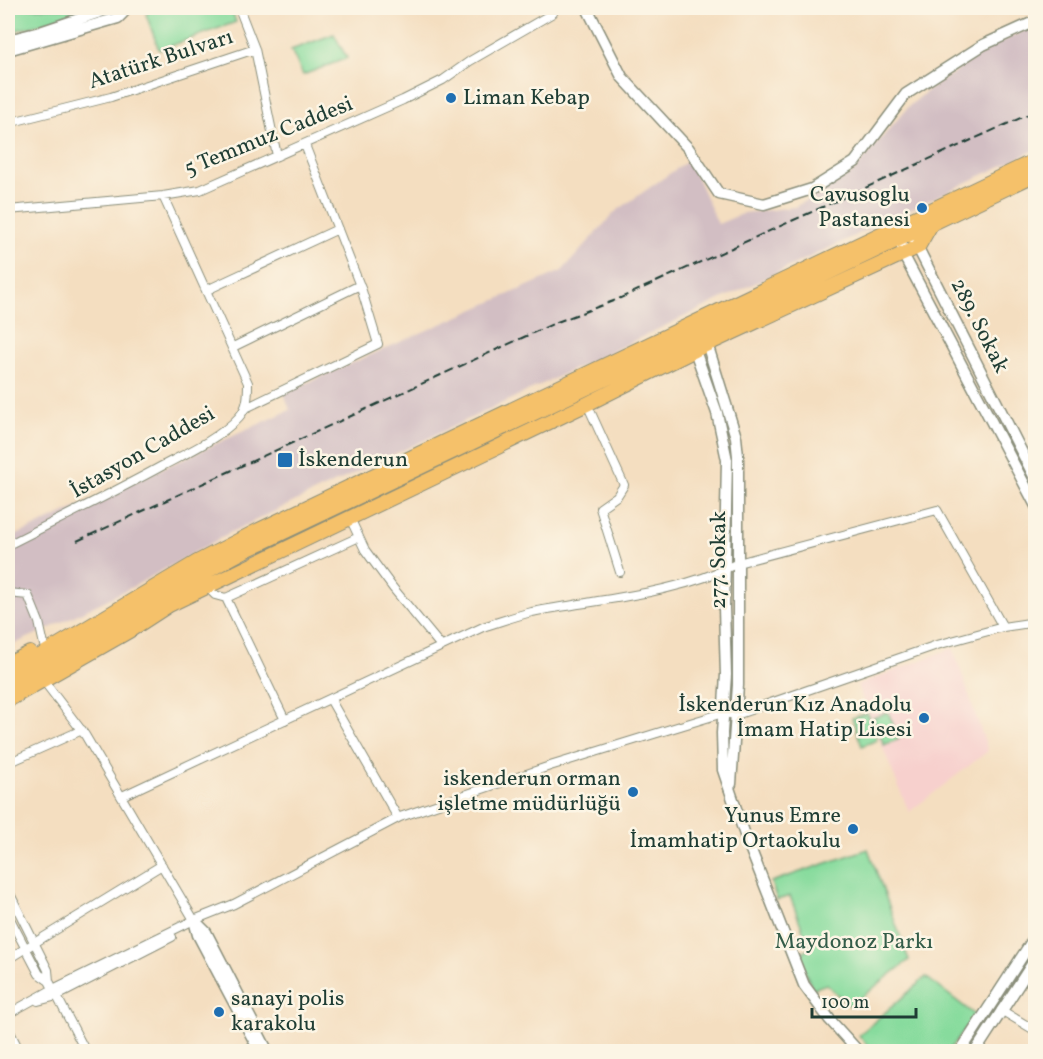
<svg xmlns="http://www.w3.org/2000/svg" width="1043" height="1059" font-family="Vollkorn,serif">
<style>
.built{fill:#f7d0cd}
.industrial{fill:#d2bec3}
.green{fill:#87db9d;stroke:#538c68;stroke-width:1.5}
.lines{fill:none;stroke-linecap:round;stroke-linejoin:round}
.minor-casing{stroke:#8a8e7a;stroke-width:10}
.tertiary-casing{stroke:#8a8e7a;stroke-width:13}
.trunk-casing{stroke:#8a8e7a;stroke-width:16}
.minor{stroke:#fff;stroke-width:8}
.tertiary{stroke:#fff;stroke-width:10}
.trunk{stroke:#f5c16b;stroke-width:14}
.rail{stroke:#1f3d34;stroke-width:2;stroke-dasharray:9 4.5;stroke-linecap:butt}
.poi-dot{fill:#1f6fb2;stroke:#fcf5e5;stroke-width:2}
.labels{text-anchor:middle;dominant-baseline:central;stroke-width:5;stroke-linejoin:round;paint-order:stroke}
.street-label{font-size:22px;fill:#1f3d34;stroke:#fcf5e5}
.poi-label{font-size:22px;fill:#1f3d34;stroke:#fcf5e5;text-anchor:end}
.park-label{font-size:22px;fill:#345d49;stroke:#fcf5e5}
</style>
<rect width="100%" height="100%" fill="#fcf5e5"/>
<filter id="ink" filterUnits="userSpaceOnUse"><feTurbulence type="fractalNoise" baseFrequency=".0167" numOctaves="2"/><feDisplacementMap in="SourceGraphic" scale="12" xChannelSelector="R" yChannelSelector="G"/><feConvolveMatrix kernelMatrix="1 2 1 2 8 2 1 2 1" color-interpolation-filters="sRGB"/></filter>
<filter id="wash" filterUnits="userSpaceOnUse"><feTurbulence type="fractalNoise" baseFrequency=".008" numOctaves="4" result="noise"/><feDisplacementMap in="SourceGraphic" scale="24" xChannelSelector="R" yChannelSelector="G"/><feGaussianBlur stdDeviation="1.35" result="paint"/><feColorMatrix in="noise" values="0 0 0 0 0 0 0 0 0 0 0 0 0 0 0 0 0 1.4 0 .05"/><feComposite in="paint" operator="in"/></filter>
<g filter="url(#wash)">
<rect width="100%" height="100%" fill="#f4dec0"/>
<path class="built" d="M953,648l35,103 -79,61 -52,-127z"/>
<path class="industrial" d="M1035,25v125l-804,382 -95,53 -84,42 -44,20v-108l282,-129 -6,-17 278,-122 53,-59 74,-52 29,64 26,-11 51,-6 57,-34 56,-66 18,-15 62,-43z"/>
<path class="green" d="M8,8h79l-52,18 -27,6z
M155,8h76l5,14 -77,28 -13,-36z
M334,34l13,24 -44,17 -12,-25z
M888,712l11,27 -15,6 -11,-27z
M867,713l10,27 -15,6 -10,-28z
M868,849l41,111 -59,46 -24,-22 -13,5 -16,-35 13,-5 -20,-53 -13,4 -6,-18z
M926,977l49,38 -26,36h-77l-13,-16z"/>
</g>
<g filter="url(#ink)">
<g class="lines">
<defs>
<path id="minor" d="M239,8l16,41
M8,123l103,-26 144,-48 22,107
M8,210l155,-14 37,-6 203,-90 40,-20 27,-19 83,-48
M207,290l131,-61
M233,347l127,-62
M587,404l37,81 -7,11 -17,12 20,64
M246,408l132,-64 -16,-53 -57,-146
M350,518l15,32 28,38 48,58
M8,545c51,-26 103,-51 154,-79 25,-13 58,-28 77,-49 9,-10 9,-22 9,-34l-85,-187
M207,587l8,8 11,3 133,-61
M8,593l20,2 11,27 5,23
M226,598l59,122
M43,680l42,55 109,185
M330,699l68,119
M8,763l74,-33
M122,796l361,-169c16,-5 32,-11 49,-15 67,-13 144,-17 206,-49l199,-53 66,117
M8,890l40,80 1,11
M8,915l31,59 10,7 37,71
M8,959l154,-94
M38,1001l19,-5 115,-59
M1001,1010l35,21
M8,1014l45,-25 141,-69 40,-16 166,-87 150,-51 104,-32 69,-21 13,2 201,-70 66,-18 33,-5
M8,1028l12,24"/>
<path id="tertiary" d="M587,8l35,69 67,72 30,45 45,10 48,-15 43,-27 51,-68 77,-49 53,-24
M8,40l32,-8 72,-24
M8,50l110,-32 5,-5 -2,-5
M900,232l3,22 133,252
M915,242l121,238
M705,337l31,100 2,19v229l-7,99
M693,345l24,68 10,47 -3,148 2,67 -4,58 1,37 22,65 59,150 26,35 29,32
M194,920l12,12 62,120
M195,924l3,11 62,117
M960,1052l76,-117
M975,1052l61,-94"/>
<path id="trunk" d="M8,664l22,-11
M8,675l189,-113 62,-32 777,-370
M8,687c81,-40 155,-94 236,-136l792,-377
M8,700l121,-69 40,-26 418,-201 108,-54 223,-103 12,-21"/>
</defs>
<use href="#minor" class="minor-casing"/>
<use href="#tertiary" class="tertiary-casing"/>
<use href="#trunk" class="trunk-casing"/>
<use href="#minor" class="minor"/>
<use href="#tertiary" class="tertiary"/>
<use href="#trunk" class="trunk"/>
<path class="rail" d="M77,541l480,-219 59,-22 420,-189"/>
</g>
</g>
<g class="poi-dot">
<circle cx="451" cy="98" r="6"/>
<circle cx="922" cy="208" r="6"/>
<rect x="277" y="452" width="16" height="16" rx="3"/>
<circle cx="924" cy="718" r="6"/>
<circle cx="633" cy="792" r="6"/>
<circle cx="853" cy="829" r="6"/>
<circle cx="219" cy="1012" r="6"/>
</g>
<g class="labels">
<g class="street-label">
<text transform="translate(161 60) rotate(-18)">Atatürk Bulvarı</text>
<text transform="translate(269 137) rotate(-22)">5 Temmuz Caddesi</text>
<text transform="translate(979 326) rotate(63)">289. Sokak</text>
<text transform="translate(143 453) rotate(-30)">İstasyon Caddesi</text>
<text transform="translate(719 560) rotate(-90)">277. Sokak</text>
</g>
<g class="poi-label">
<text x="463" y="98" text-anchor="start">Liman Kebap</text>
<text x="910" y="195">Cavusoglu<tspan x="910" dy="25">Pastanesi</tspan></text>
<text x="298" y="460" text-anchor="start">İskenderun</text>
<text x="912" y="705">İskenderun Kız Anadolu<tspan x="912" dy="25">İmam Hatip Lisesi</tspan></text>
<text x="621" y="779">iskenderun orman<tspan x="621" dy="25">işletme müdürlüğü</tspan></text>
<text x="841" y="816">Yunus Emre<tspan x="841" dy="25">İmamhatip Ortaokulu</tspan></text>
<text x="231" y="999" text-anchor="start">sanayi polis<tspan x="231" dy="25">karakolu</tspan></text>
</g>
<g class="park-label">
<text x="854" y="942">Maydonoz Parkı</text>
</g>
</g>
<rect width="1043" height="1059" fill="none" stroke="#fcf5e5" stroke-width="30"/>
<path d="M812 1008v9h104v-9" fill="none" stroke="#1f3d34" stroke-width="3"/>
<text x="821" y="1008" font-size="18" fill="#1f3d34" stroke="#fcf5e5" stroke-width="4.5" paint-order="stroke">100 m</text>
</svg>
